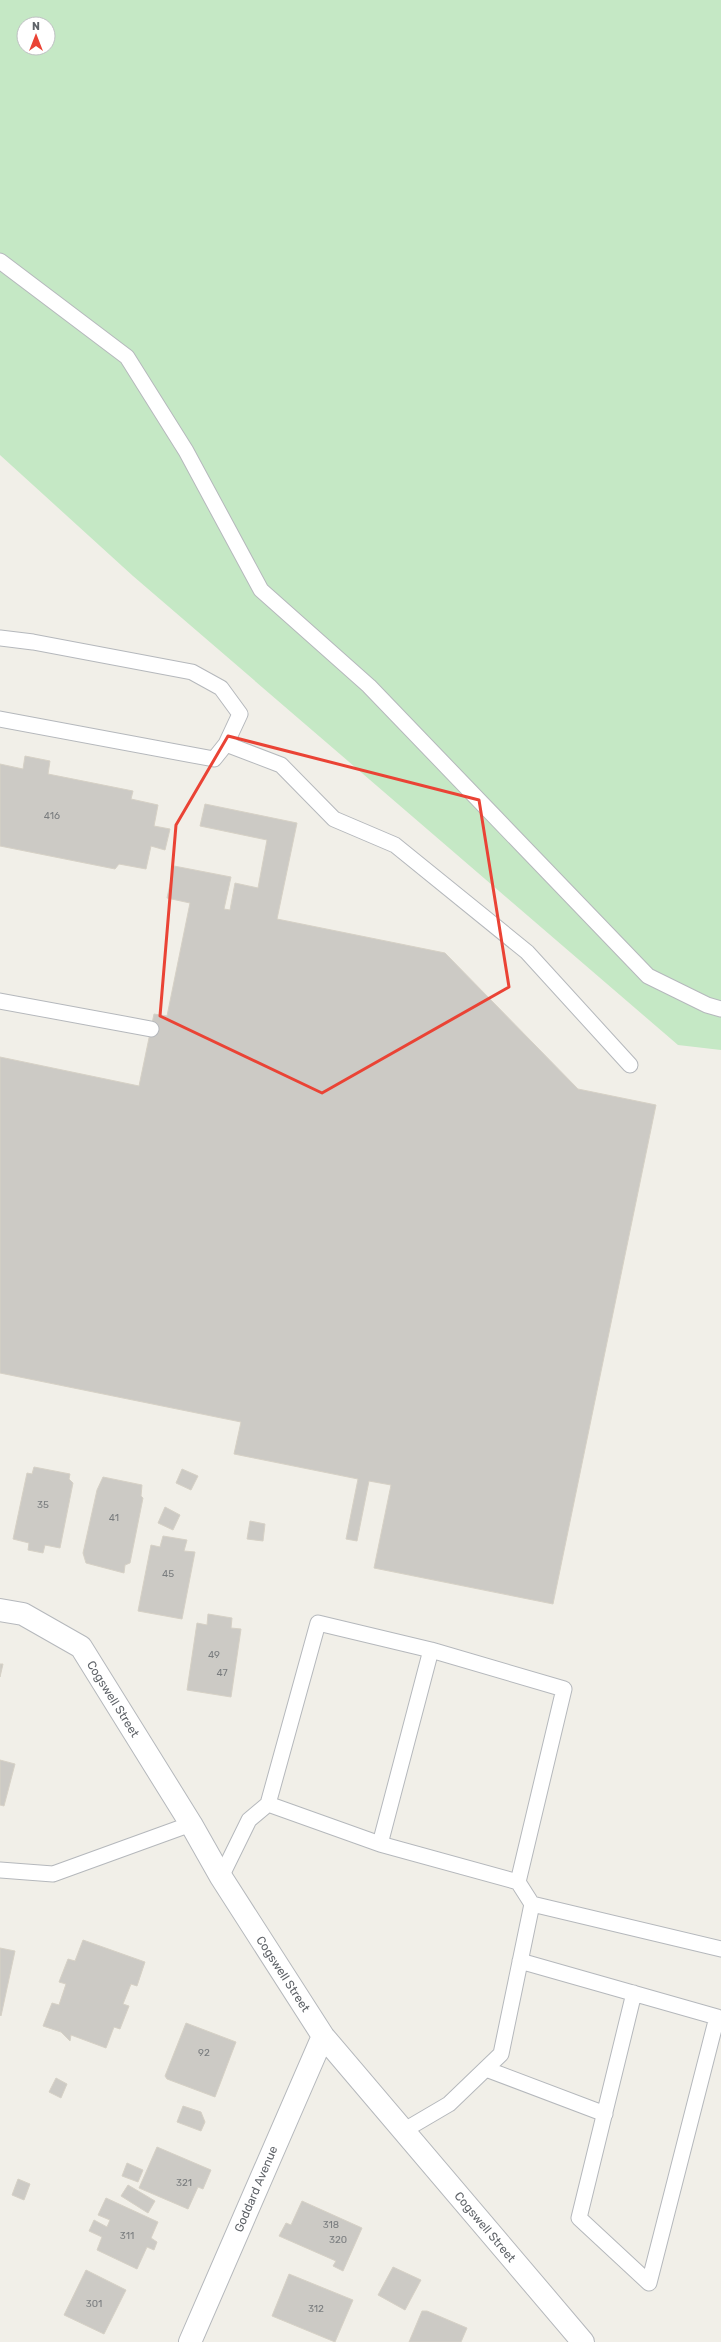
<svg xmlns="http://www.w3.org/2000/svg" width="721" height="2342" font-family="Rubik,sans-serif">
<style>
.green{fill:#c5e8c5;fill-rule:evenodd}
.building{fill:#cccac5;stroke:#d6d1c6}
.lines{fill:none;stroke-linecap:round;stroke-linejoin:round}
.service-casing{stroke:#b5b8bc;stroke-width:17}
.minor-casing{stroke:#b5b8bc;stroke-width:24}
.service{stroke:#fff;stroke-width:15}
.minor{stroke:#fff;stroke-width:22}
.marked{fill:none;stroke:#ea4335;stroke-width:3;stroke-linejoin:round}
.labels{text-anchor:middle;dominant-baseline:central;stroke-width:3;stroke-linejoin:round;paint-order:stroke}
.number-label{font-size:10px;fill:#7a7d7f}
.street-label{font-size:12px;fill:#5f6368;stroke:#fff}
</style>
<rect width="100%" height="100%" fill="#f1efe8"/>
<path class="green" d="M0,0h721v1050l-43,-5 -545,-469 -133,-121zM24,24h24v24h-24z"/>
<path class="building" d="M25,756l25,5 -2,13 85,17 -2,8 27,6 -4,21 16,3 -5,21 -14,-4 -5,23 -27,-5 -4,5 -115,-23v-82l23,5z
M205,804l92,19 -20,96 168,34 133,136 78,16 -103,499 -179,-36 17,-83 -22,-4 -12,60 -11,-2 12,-60 -124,-25 7,-32 -241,-49v-316l139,29 15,-72 13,2 23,-113 -23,-5 7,-32 57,11 -7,32 6,1 5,-27 23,5 9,-48 -67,-14z
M34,1467l36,7 -1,5 4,4 -13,65 -15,-3 -2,8 -15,-3 1,-7 -16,-4 14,-66 5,1z
M182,1469l16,7 -7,14 -15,-7z
M103,1477l39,8 -1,11 2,2 -13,65 -5,2 -1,8 -38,-10 -3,-10 14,-63z
M165,1507l15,8 -7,15 -15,-7z
M250,1521l15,3 -2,17 -16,-2z
M163,1536l24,4 -3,11 11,1 -13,67 -44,-8 13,-66 9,2z
M208,1614l24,4 -1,10 10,1 -10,68 -44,-7 10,-67 10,2z
M0,1664h3l-3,13z
M0,1760l15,4 -11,42 -4,-1z
M83,1940l62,22 -8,24 -6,-2 -8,20 6,2 -9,23 -6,-2 -8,21 -35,-13 -1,6 -9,-9 -18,-6 9,-23 7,2 7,-21 -7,-2 9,-23 7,2z
M0,1948l15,3 -14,65 -1,-1z
M186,2023l50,19 -21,55 -48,-18 -2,-3z
M56,2078l11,6 -6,14 -12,-6z
M183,2106l18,6 4,10 -4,9 -24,-9z
M157,2147l54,23 -8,19 -5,-2 -10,22 -49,-21z
M127,2163l16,7 -5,12 -16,-6z
M18,2179l12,5 -6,16 -12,-5z
M128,2185l27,16 -7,12 -27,-17z
M106,2198l52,24 -7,16 6,4 -3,8 -7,-3 -10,22 -40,-19 5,-13 -13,-6 5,-11 13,7 3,-7 -12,-5z
M302,2201l60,27 -19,43 -10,-5 3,-5 -57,-25 7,-13 5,2z
M393,2267l28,13 -16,30 -27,-15z
M86,2270l40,20 -22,44 -40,-19z
M289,2274l64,26 -18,42 -63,-26z
M422,2311h5l40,17 -6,14h-52z"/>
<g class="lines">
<defs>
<path id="service" d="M0,261l127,96 59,94 75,139 108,96 279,290 59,29 14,4
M0,638l33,4 159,30 29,16 19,26 -14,30 -12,15 -214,-40
M226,744l55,21 53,54 61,26 132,107 103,113
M0,1001l151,28
M268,1804l112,40
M0,1870l53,4 138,-50
M221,1877l28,-57 19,-16 50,-181 113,27 133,39 -46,193
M532,1904l189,45
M520,1961l197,56 -68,266 -70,-65 55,-225
M486,2069l119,45
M403,2131l46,-27 52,-50 31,-150 -14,-22 -138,-38 51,-194"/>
<path id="minor" d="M0,1610l23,4 58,33 110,177 30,53 102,159 260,306
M190,2342l133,-306"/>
</defs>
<use href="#service" class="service-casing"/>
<use href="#minor" class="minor-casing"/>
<use href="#service" class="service"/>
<use href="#minor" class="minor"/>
</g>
<path class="marked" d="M228,736l251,64 30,187 -187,106 -162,-77 16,-191z"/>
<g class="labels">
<g class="number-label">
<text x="52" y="816">416</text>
<text x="43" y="1505">35</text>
<text x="114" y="1518">41</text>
<text x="168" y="1574">45</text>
<text x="214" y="1655">49</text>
<text x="222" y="1673">47</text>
<text x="204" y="2053">92</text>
<text x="184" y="2183">321</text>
<text x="331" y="2225">318</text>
<text x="127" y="2236">311</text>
<text x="338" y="2240">320</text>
<text x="94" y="2304">301</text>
<text x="316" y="2309">312</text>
</g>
<g class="street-label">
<text transform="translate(113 1699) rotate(58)">Cogswell Street</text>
<text transform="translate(283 1974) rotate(57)">Cogswell Street</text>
<text transform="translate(256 2189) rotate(-67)">Goddard Avenue</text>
<text transform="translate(485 2227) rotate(50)">Cogswell Street</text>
</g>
</g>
<g transform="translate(36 36)"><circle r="19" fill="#ffffff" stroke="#bfc1c3"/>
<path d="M0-3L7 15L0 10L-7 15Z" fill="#ea4335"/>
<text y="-6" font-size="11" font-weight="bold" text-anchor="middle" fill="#5f6368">N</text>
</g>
</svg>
